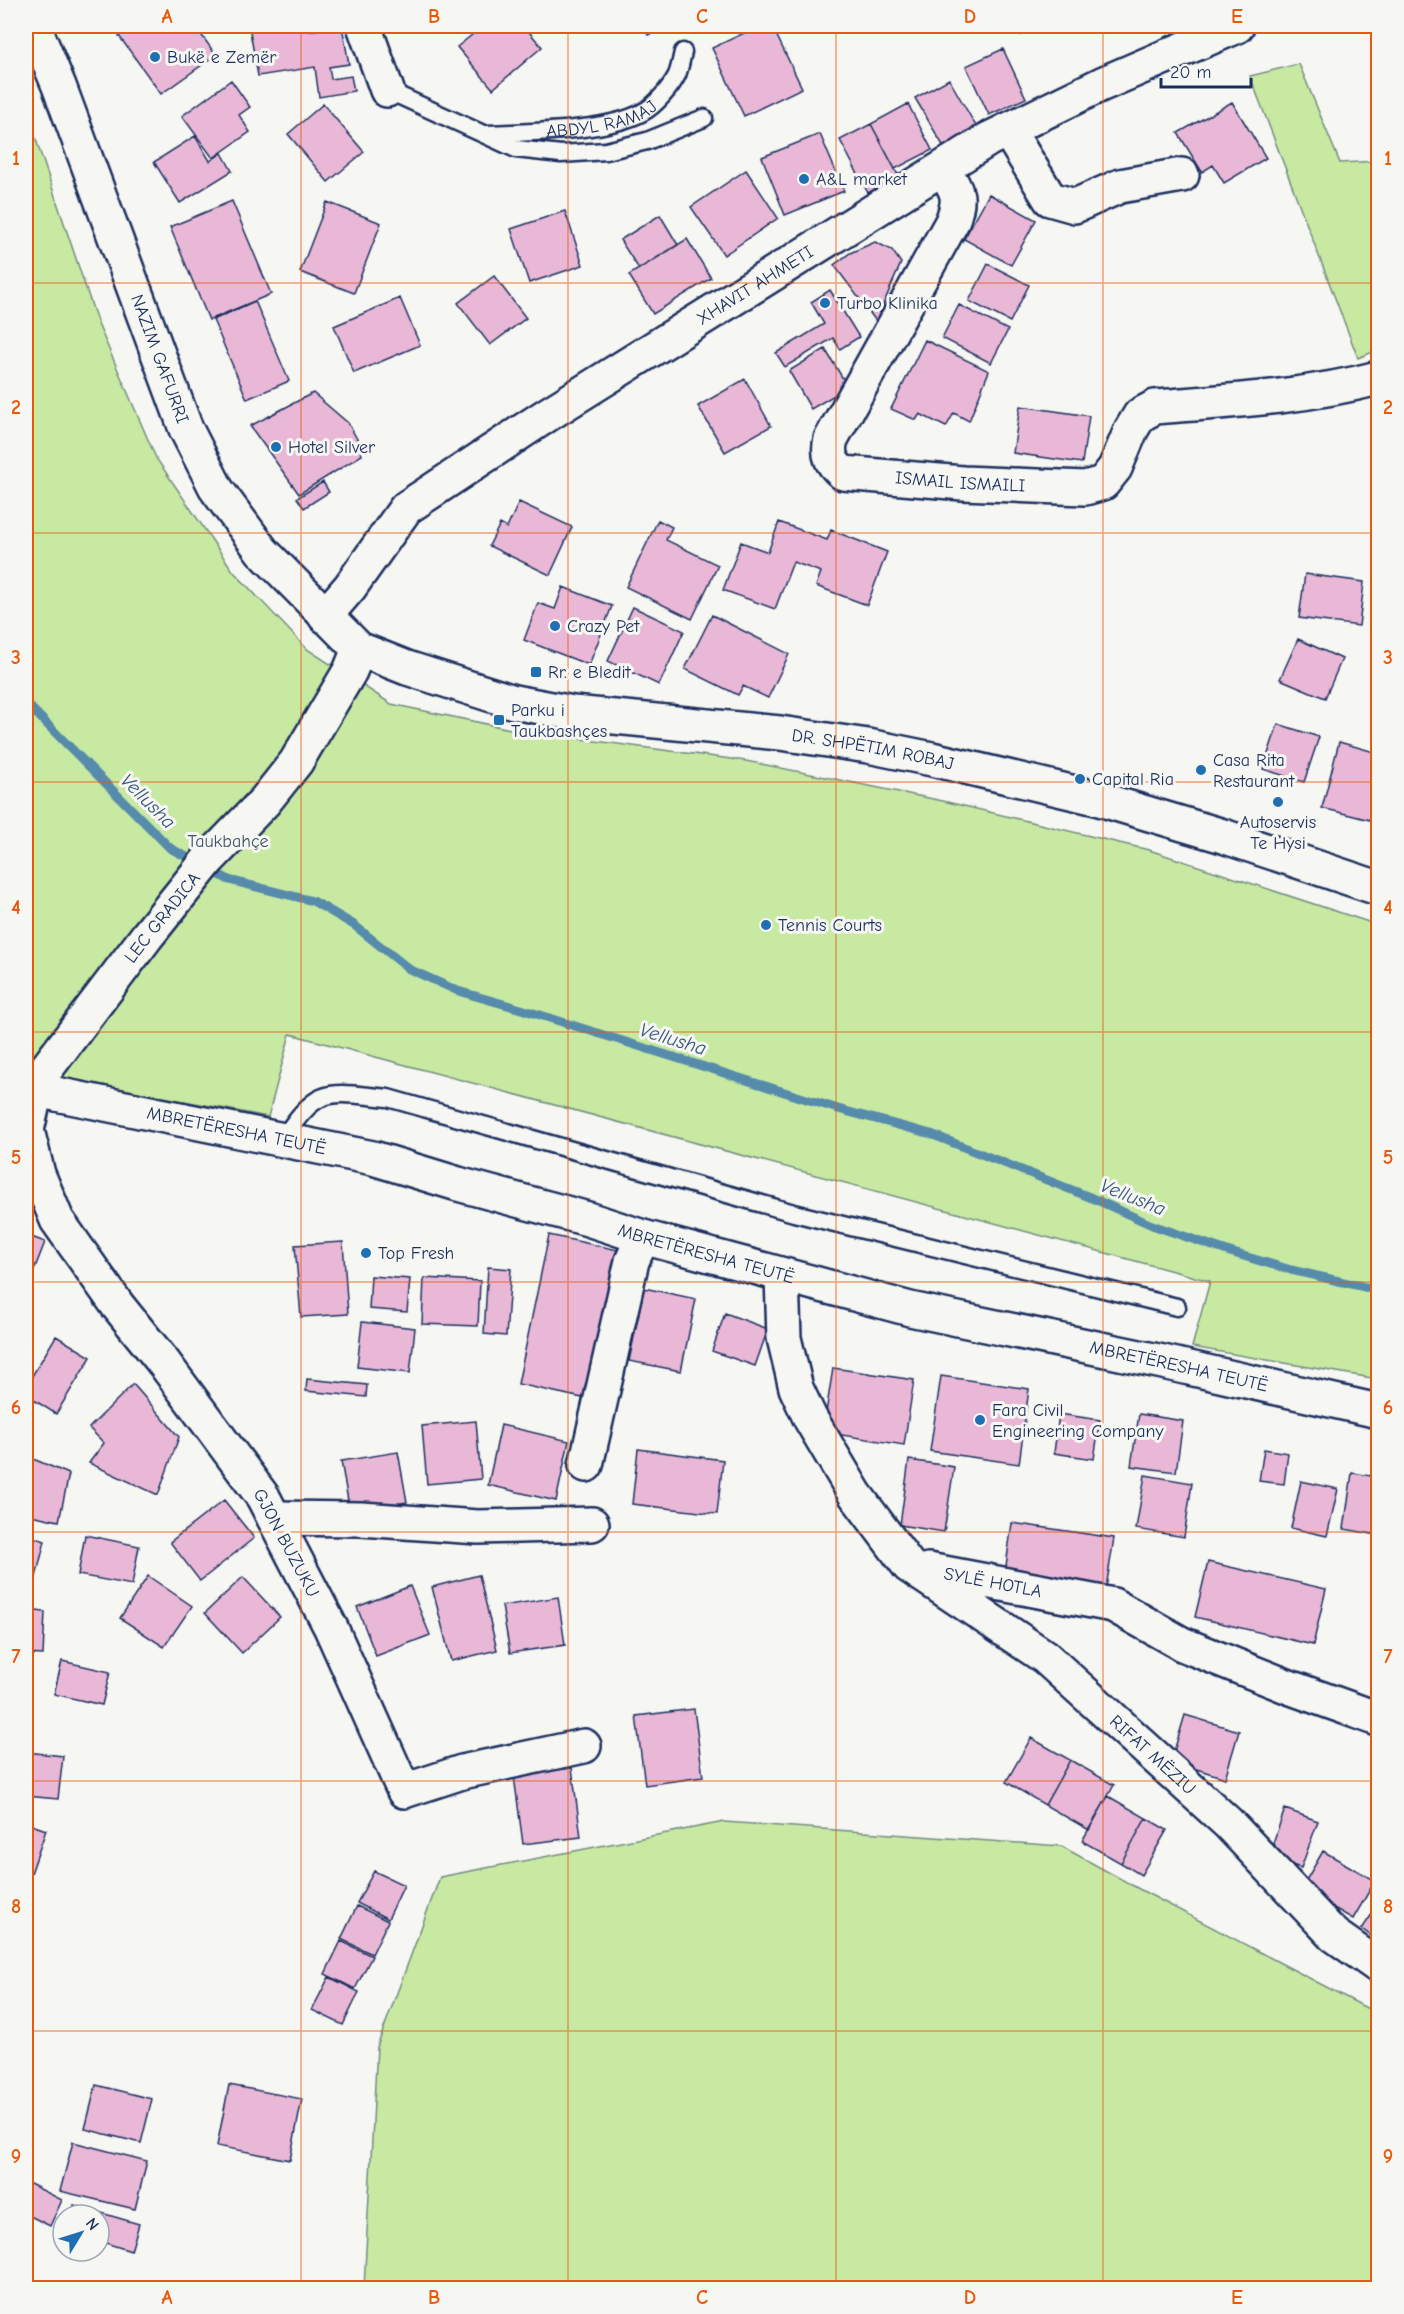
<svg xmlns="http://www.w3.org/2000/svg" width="1404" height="2314" font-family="'Comic Neue',sans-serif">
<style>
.green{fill:#c8e9a2;stroke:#728c80;stroke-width:1.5}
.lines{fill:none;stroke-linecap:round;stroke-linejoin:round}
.stream{stroke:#568bab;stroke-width:9}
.building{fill:#e9b8d7;stroke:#1b2f5e;stroke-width:1.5}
.lane-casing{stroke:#1b2f5e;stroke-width:21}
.street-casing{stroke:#1b2f5e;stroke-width:38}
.secondary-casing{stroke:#1b2f5e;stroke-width:38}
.lane{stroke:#f6f6f2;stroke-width:16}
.street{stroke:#f6f6f2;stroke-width:33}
.secondary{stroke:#f6f6f2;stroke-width:33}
.grid{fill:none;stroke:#e8590c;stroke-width:1.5;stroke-opacity:0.55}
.poi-dot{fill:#1f6fb2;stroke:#f6f6f2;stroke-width:2}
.labels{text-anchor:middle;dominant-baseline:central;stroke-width:6;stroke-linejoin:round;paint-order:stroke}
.poi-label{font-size:18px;fill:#1b2f5e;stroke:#f6f6f2;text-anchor:start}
.street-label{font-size:18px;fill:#1b2f5e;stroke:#f6f6f2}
.park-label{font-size:18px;fill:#3e546c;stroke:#f6f6f2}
.water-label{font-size:20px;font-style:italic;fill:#34557e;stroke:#f6f6f2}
.neatline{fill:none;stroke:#e8590c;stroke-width:2}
.grid-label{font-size:20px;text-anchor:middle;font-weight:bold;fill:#e8590c}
</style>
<rect width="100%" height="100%" fill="#f6f6f2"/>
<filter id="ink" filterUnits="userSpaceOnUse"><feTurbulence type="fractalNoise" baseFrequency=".0167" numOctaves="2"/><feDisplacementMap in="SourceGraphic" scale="12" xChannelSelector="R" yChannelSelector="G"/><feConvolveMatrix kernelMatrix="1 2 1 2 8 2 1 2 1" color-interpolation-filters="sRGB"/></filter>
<g filter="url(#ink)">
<path class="green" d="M1299,64l41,99 38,-2v189l-20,8 -108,-282z
M26,110l72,214 58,134 77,113 74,78 84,55 129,27 226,30 197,40 206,49 229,75v454l-186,-32 18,-66 -920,-247 -22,83 -167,-32 -75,-11z
M724,1822l337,24 78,43 239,125v274h-1014l13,-241 63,-170z"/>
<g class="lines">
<path class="stream" d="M26,703l144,145 59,32 84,21 41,24 55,44 49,22 63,18 317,100 93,25 161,64 60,27 78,27 61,18 87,20"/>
</g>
<path class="building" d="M133,26h36l2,2 3,-2h21l21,29 -55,39 -42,-58z
M249,26h58l1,5 34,-5 7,38 -20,3 2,12 20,-3 3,15 -35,6 -4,-30 -57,9z
M483,26h41l18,21 -49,42 -36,-42z
M643,26h23l-18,9z
M759,26h13l30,62 -58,28 -32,-68z
M1016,26h28l-24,9z
M1003,49l23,49 -37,17 -23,-49z
M949,79l32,56 -33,19 -33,-56z
M231,80l19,27 -11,8 11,17 -37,26 -31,-42z
M1232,102l34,56 -42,25 -11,-18 -11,7 -24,-39z
M323,104l41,48 -36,30 -40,-48z
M908,104l24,46 -37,19 -24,-45z
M871,124l28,53 -31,16 -28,-53z
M820,134l24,57 -59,24 -23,-58z
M195,136l15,25 12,-8 10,18 -52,32 -26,-41z
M746,170l32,48 -54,37 -33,-48z
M989,194l47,26 -25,45 -47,-26z
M232,201l39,93 -62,26 -39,-93z
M327,202l54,21 -27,70 -54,-21z
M565,211l18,54 -54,18 -18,-54z
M660,215l18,30 -39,24 -19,-29z
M687,239l24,39 -58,36 -24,-39z
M875,242l17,8 9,13 -25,58 -42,-56 16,-12z
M988,264l41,21 -19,37 -41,-21z
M494,276l32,42 -36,27 -32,-42z
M830,290l29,47 -19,12 -7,-11 -48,29 -9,-14 48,-29 -13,-22z
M400,298l20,47 -66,28 -20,-47z
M255,301l34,80 -42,18 -34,-79z
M959,305l49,25 -17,33 -49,-25z
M925,340l64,31 -20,50 -15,-8 -8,14 -26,-13 -4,6 -25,-11z
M825,349l23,38 -37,22 -22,-38z
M745,379l26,47 -46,26 -27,-46z
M313,393l35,30 9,16 5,16 -63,39 -49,-68z
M1020,406l69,10 -7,47 -69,-10z
M323,482l6,10 -25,16 -7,-10z
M519,502l53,25 -22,48 -61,-29 11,-22 7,4z
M658,520l14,7 -6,13 52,25 -26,54 -66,-32z
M779,522l48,18 4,-10 56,22 -20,53 -51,-19 5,-14 -28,-10 -18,47 -52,-19 18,-48 27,10z
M1305,574l59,8 -5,44 -60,-8z
M563,587l49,19 -23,59 -65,-25 14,-37 17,6z
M633,607l51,24 -25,54 -51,-24z
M712,615l77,39 -21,44 -25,-12 -5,9 -53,-26z
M1298,639l44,20 -17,39 -45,-19z
M1278,724l41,13 -15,45 -41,-13z
M1339,742l39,11v49l-4,19 -52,-13z
M26,1235l19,7 -19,49z
M549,1235l69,15 -31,149 -69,-15z
M343,1242l5,72 -47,3 -6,-72z
M488,1267l23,2 -5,67 -22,-2z
M371,1276l39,3 -3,33 -38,-3z
M424,1278l56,3 -2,45 -56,-2z
M644,1288l52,11 -15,72 -52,-10z
M725,1313l43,16 -13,37 -43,-15z
M362,1322l53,6 -5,45 -53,-6z
M56,1336l35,21 -35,57 -30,-19v-9z
M833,1368l81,12 -10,65 -81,-13z
M941,1376l88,13 -10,75 -89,-13z
M307,1379l60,6 -1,12 -60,-6z
M133,1384l46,53 -21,58 -69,-32 15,-20 -15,-15z
M1059,1414l41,6 -6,39 -40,-6z
M1139,1414l44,7 -7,51 -45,-6z
M476,1421l5,58 -54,5 -5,-58z
M501,1425l68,16 -13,60 -68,-16z
M638,1449l85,11 -6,54 -85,-10z
M1264,1449l24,4 -4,31 -25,-3z
M398,1452l9,50 -57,10 -9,-51z
M26,1456l43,18 -10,47 -33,-7z
M909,1460l45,7 -10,65 -44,-7z
M1352,1473l26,4v58l-34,-6z
M1145,1475l47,8 -8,54 -48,-8z
M1301,1481l37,8 -11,47 -36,-8z
M224,1500l30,38 -54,43 -30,-39z
M1012,1523l102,15 -8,50 -101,-15z
M26,1535l19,6 -10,40 -9,-3z
M85,1535l54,11 -7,39 -54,-10z
M1208,1562l118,27 -13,56 -118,-28z
M479,1575l18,75 -46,11 -19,-74z
M148,1576l44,30 -28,41 -44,-29z
M243,1577l37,40 -38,36 -37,-40z
M410,1586l20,49 -54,21 -19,-49z
M558,1597l7,48 -55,8 -8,-47z
M26,1610l19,2 -2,43 -17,-1z
M62,1661l48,11 -8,33 -48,-11z
M694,1709l9,68 -58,8 -9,-69z
M1185,1715l54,16 -14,47 -54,-17z
M1031,1738l39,22 -25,45 -39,-23z
M26,1752l37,4 -5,43 -32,-3z
M1070,1760l44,25 -25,45 -44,-25z
M572,1768l9,69 -58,7 -9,-68z
M1108,1796l38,22 -25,45 -39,-22z
M1285,1809l33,12 -17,47 -33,-11z
M1146,1818l21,12 -26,45 -20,-12z
M26,1823l20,7 -19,55 -1,-1z
M1323,1851l52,30 -22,38 -52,-30z
M374,1871l30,14 -16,34 -31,-16z
M357,1906l31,15 -16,33 -31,-15z
M1376,1908l2,2v31l-16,-12z
M341,1941l31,15 -17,33 -30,-15z
M329,1977l30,15 -16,33 -31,-15z
M96,2085l56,14 -11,44 -56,-14z
M229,2085l73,14 -12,61 -73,-14z
M73,2142l74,19 -12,48 -75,-18z
M26,2182l36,18 -12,26 -24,-12z
M74,2205l65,19 -8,27 -32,-10v-26h-28z"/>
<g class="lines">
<defs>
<g id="lane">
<path d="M387,90l129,59 45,5 45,-3 41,-10 57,-23"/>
<path id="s1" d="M487,134c42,-2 120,-2 156,-22 12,-6 28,-25 34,-37 3,-7 4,-15 6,-23"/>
<path d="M282,1140c37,-55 44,-48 106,-42l406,115 383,94"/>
</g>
<g id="street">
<path d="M364,26l23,64"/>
<path d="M1008,130l42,69 25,7 45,-20 62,-11"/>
<path id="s2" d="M943,169c14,22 19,27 9,53l-121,217c-4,16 0,24 12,34l120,10 122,5 18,-5 12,-15 16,-38 9,-15 15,-8c75,-6 151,-10 223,-29"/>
<path id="s3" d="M26,1099l10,-9 4,-13 107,-141 61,-76 57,-59 31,-39 54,-91 9,-22"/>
<path id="s4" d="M782,1276l2,62 12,50 14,30 45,76 54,72 136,91 183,166 106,112 44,31"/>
<path d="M586,1465l46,-204 11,-24"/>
<path d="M274,1518l87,1 117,8 114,-3"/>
<path id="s5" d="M928,1570l185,35 69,39 107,43 89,32"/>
<path id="s6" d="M584,1746l-122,26 -58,19 -73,-163 -68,-131 -99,-134 -46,-57 -61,-86 -19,-46 -11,-44 9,-40 337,68 85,26 130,35 55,18 267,72 253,53 215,49"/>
</g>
<g id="secondary">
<path id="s7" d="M34,26l25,60 127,343 31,61 45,61 97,98 48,19 107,34 59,11 207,20 88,13 64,13 164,39 127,38 155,52"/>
<path id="s8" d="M325,616l25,-29 56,-79 141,-93 442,-276 113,-55 135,-58"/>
</g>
</defs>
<use href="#lane" class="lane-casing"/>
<use href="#street" class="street-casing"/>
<use href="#secondary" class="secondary-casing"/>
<use href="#lane" class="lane"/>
<use href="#street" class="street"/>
<use href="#secondary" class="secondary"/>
</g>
</g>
<path class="grid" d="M301,26v2262M568,26v2262M836,26v2262M1103,26v2262M26,283h1352M26,533h1352M26,782h1352M26,1032h1352M26,1282h1352M26,1532h1352M26,1781h1352M26,2031h1352"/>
<g class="poi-dot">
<circle cx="155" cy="57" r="6"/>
<circle cx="804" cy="179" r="6"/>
<circle cx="825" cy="303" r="6"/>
<circle cx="276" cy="447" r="6"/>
<circle cx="555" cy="626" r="6"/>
<rect x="530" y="666" width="12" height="12" rx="3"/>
<rect x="493" y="714" width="12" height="12" rx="3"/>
<circle cx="1201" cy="770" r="6"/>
<circle cx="1080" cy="779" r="6"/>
<circle cx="1278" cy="802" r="6"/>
<circle cx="766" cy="925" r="6"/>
<circle cx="366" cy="1253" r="6"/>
<circle cx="980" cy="1420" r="6"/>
</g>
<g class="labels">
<g class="poi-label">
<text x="167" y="57">Bukë e Zemër</text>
<text x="816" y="179">A&amp;L market</text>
<text x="837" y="303">Turbo Klinika</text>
<text x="288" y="447">Hotel Silver</text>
<text x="567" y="626">Crazy Pet</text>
<text x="548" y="672">Rr. e Bledit</text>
<text x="511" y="710">Parku i<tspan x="511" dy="21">Taukbashçes</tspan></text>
<text x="1213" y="760">Casa Rita<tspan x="1213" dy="21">Restaurant</tspan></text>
<text x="1092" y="779">Capital Ria</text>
<text x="1278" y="822" text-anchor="middle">Autoservis<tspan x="1278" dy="21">Te Hysi</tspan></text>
<text x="778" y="925">Tennis Courts</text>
<text x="378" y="1253">Top Fresh</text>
<text x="992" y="1410">Fara Civil<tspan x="992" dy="21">Engineering Company</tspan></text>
</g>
<g class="street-label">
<text stroke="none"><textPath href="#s1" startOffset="116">ABDYL RAMAJ</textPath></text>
<text stroke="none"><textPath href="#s8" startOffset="549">XHAVIT AHMETI</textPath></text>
<text stroke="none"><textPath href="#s7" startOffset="356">NAZIM GAFURRI</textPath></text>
<text stroke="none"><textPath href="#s2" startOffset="462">ISMAIL ISMAILI</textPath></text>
<text stroke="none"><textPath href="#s7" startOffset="1239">DR. SHPËTIM ROBAJ</textPath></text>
<text stroke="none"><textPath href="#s3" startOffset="228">LEC GRADICA</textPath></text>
<text stroke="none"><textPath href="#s6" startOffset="1198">MBRETËRESHA TEUTË</textPath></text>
<text stroke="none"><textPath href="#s6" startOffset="1684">MBRETËRESHA TEUTË</textPath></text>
<text stroke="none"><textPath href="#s6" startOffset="2170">MBRETËRESHA TEUTË</textPath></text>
<text transform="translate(286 1543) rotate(62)">GJON BUZUKU</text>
<text stroke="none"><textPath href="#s5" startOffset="66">SYLË HOTLA</textPath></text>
<text stroke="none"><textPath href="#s4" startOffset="634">RIFAT MËZIU</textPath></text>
</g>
<g class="park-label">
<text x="228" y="841">Taukbahçe</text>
</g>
<g class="water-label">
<text transform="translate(148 801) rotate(45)">Vellusha</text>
<text transform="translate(673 1039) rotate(17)">Vellusha</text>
<text transform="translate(1133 1197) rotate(22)">Vellusha</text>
</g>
</g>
<rect width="1404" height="2314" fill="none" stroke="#f6f6f2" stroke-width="66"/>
<g transform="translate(81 2233) rotate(52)"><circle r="28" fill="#f6f6f2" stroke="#9ea6b7" stroke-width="1.5"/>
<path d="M0-4.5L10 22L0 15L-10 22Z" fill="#1f6fb2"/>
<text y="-9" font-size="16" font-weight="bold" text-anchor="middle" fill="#1b2f5e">N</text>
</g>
<path d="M1161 78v9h90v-9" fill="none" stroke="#1b2f5e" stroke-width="3"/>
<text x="1170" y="78" font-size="18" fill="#1b2f5e" stroke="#f6f6f2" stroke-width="4.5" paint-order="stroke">20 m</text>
<rect x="33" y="33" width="1338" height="2248" class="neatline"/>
<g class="grid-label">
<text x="167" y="23">A</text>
<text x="434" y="23">B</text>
<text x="702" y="23">C</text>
<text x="970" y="23">D</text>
<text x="1237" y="23">E</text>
<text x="16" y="165">1</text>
<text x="1388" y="165">1</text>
<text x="16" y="414">2</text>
<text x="1388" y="414">2</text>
<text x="16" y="664">3</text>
<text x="1388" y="664">3</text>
<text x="16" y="914">4</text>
<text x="1388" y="914">4</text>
<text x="16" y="1164">5</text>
<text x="1388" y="1164">5</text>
<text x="16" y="1414">6</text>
<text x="1388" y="1414">6</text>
<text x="16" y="1663">7</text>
<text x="1388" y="1663">7</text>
<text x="16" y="1913">8</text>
<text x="1388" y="1913">8</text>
<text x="16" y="2163">9</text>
<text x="1388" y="2163">9</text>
<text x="167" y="2304">A</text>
<text x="434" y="2304">B</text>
<text x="702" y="2304">C</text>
<text x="970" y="2304">D</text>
<text x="1237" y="2304">E</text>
</g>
</svg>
